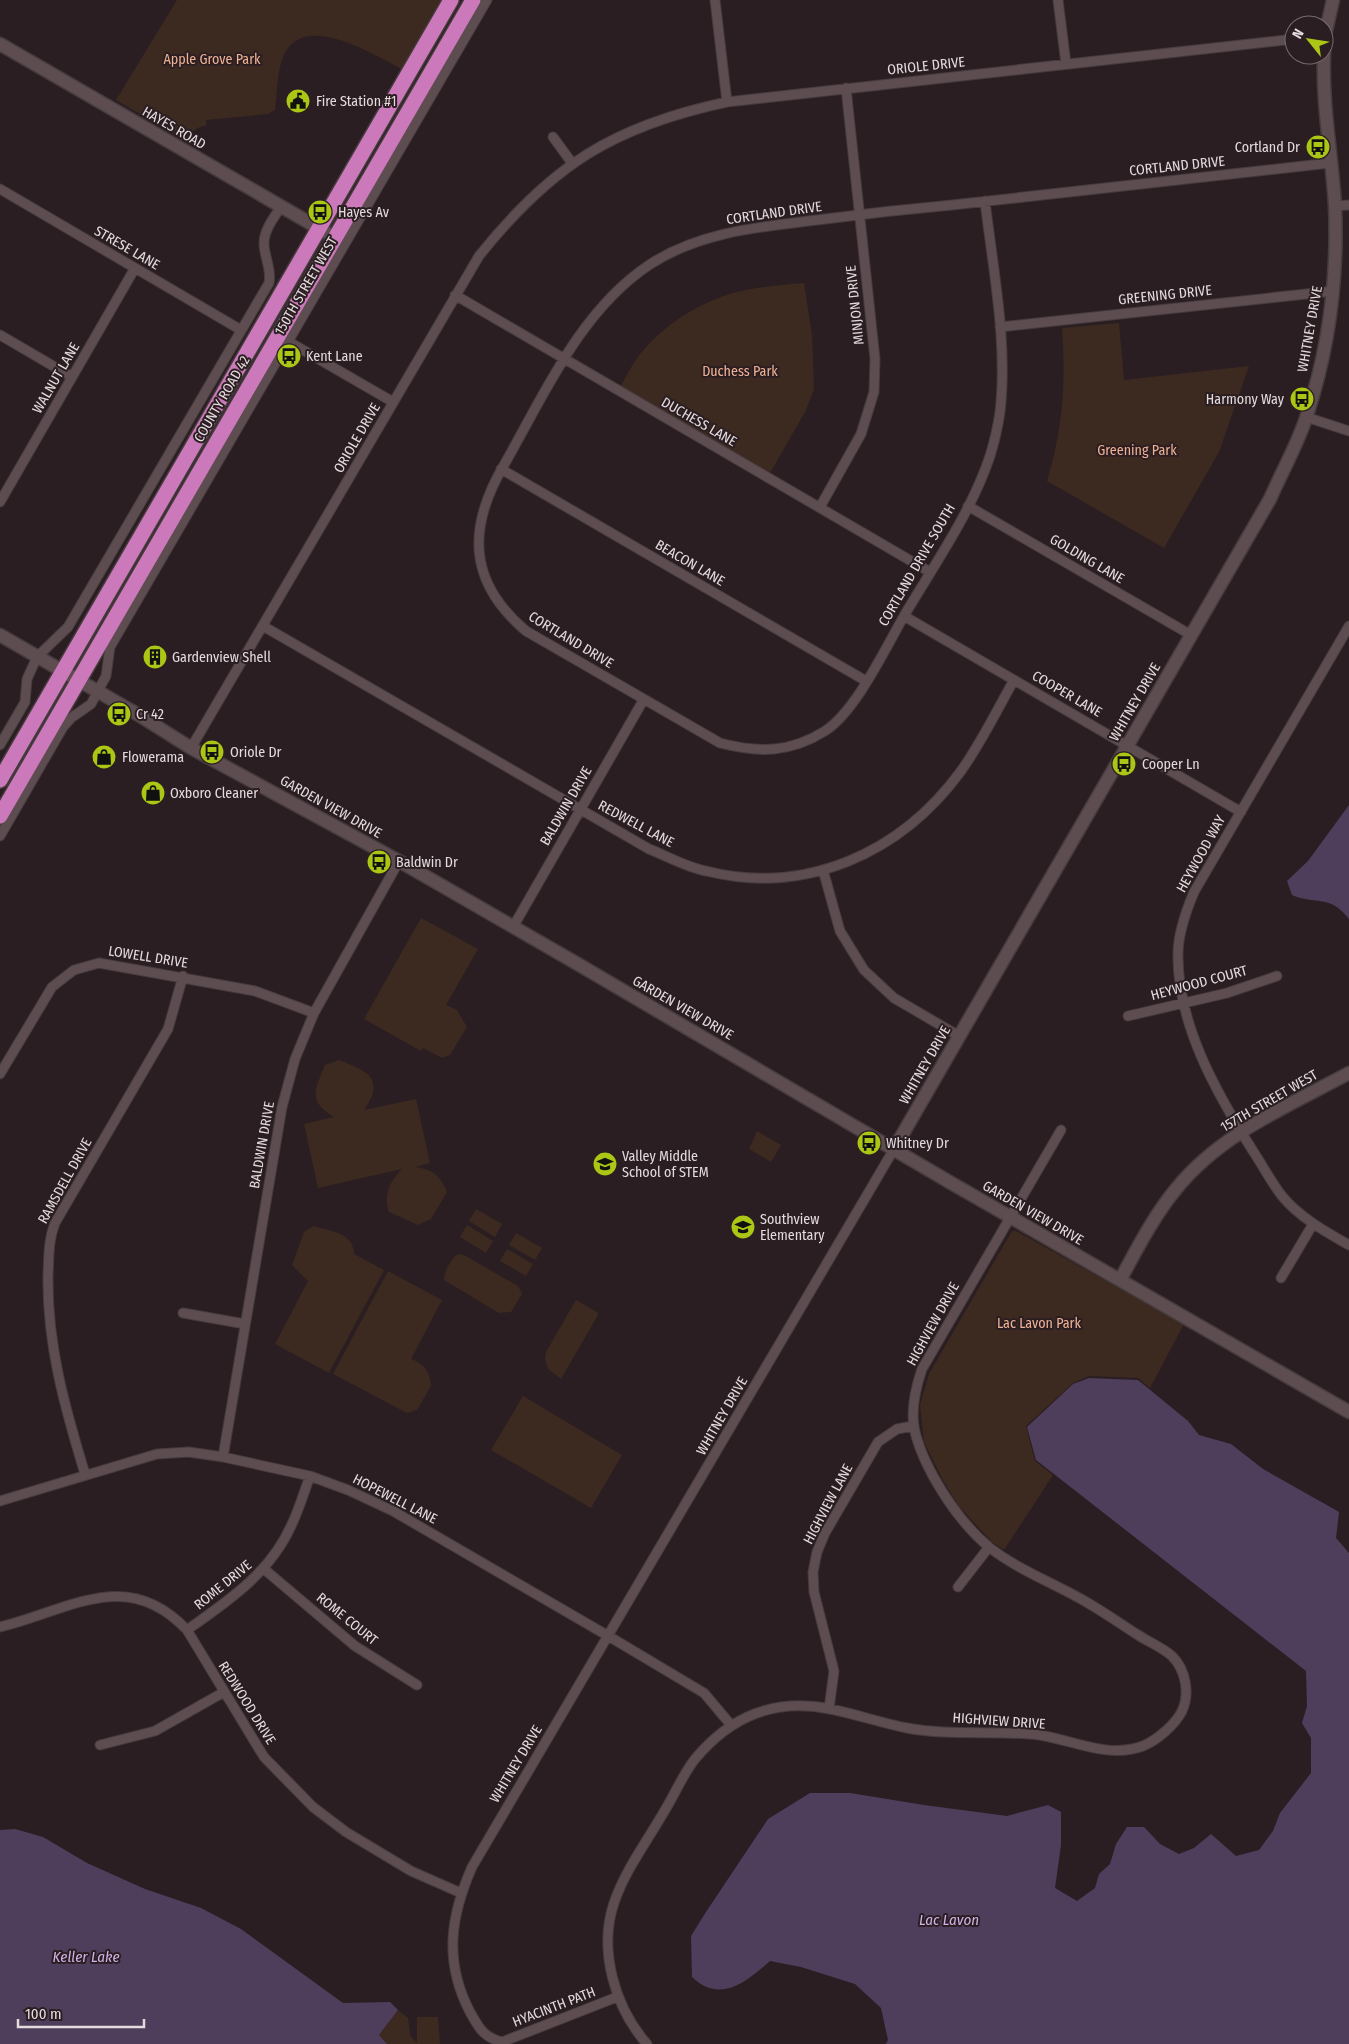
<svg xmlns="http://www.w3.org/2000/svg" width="1349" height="2044" font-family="'Fira Sans Condensed',sans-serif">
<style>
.green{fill:#3c2920}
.water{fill:#4f3e5b}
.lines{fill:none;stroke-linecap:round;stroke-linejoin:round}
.street-casing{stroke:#453b3d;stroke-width:11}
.secondary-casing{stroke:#453b3d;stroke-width:15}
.highway-casing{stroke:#453b3d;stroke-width:18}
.street{stroke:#5d4d51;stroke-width:9}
.secondary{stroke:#5d4d51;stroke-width:12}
.highway{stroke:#cb79ba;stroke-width:15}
.labels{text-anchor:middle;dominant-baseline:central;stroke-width:4;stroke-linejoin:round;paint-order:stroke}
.park-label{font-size:14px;fill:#f0b294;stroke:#2b1e22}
.street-label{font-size:14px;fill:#e4dbdd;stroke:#2b1e22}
.poi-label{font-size:14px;fill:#e4dbdd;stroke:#2b1e22;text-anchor:start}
.water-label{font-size:15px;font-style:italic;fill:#d2b2e9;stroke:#2b1e22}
</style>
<rect width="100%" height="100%" fill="#2b1e22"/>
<path class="green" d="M177,0h264l-39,69c-28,-14 -100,-60 -119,-12 -6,15 -6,36 -8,53l-7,4 -62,6v6c-12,0 -15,11 -25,12l-65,-38z
M804,283l8,52 2,55 -9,22 -35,61 -150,-86c6,-10 11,-21 18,-30 19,-26 52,-49 83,-60 24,-9 58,-12 83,-14z
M1119,323l5,57 125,-14 -30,86 -55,96 -117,-67c16,-54 19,-96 15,-153z
M421,918l57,31 -32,56 11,5 10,17 -17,28 -8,3 -19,-10 -2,3 -57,-32z
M339,1060c28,11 47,18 25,50l52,-11 14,64 -15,4c17,2 26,9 32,25l-16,27 -13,6 -29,-13c-6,-18 1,-31 13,-43l-84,19 -14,-64 30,-7c-27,-16 -19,-27 -9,-52z
M757,1131l24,14 -10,17 -22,-13z
M476,1209l26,15 -7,13 -26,-16z
M467,1225l26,16 -7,12 -26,-16z
M314,1226c18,6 39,6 40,28l30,16 -55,103 -54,-29 33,-63 -16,-16 12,-33z
M1012,1231h4l168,93 -34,64 -12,-10 -49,-2 -16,7 -47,43 9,35 18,14 -49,75 -13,-9 -33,-36 -15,-25 -19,-38 -4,-37 9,-31z
M516,1233l26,15 -7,12 -26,-15z
M507,1249l26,15 -7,12 -26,-15z
M458,1254l6,1 54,31 4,8 -11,18 -12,1 -55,-33c0,-9 7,-21 14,-26z
M388,1271l54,29 -31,59c13,4 19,13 20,27l-14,24 -10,3 -74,-39z
M576,1300l21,12 1,3 -37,64 -13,-10 -3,-10 1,-7z
M523,1396l99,59 -31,53 -100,-58z
M398,2010l10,8 2,17 7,8v-26h21l2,27h-53l-8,-9z"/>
<path class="water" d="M1349,805v114c-19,-25 -34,-14 -57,-24l-5,-14 21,-20z
M1089,1378l49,2 50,41 11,14 32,9 32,25 76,43 -3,26 13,15v491h-463l2,-4 -7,-32 -26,-24 -54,-17 -31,-6c-24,21 -50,43 -78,16l-1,-41 15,-24 62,-93 42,-26h40l74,12 83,11 41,-11 13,7v33l-6,43 22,13 18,-13 4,-14 11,-10 6,-20 11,-17h17l16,17 19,10 15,-6 17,-14 25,22 23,-6 14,-19 7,-18 31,-40v-35l-9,-15 5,-17 -1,-35 -270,-211 -9,-33 46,-43z
M15,1829l28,8 44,26 58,26 56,19 40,21 102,74 47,-1 8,8 -19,25 8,9h-387v-214z"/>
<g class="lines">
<defs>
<path id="street" d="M715,0l12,102
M1058,0l8,64
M553,137l19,26
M0,189l241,141
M985,201c8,69 23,141 15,211 -2,14 -6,31 -10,44 -19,57 -56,109 -86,160 -19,33 -48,95 -79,115 -35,22 -66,22 -105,12l-194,-112c-58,-49 -59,-103 -22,-166 40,-70 76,-154 145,-200 50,-33 110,-38 168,-45 45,-6 90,-11 135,-15 126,-14 252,-28 378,-42
M1335,206l14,-1
M455,295l475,277
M1000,327l334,-36
M0,335l72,42
M284,339l109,63
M1306,417l43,14
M501,469l365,212
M0,502l135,-234
M968,506l223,129
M820,507l41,-73 13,-42 1,-33 -29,-271
M904,616l337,196
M263,626l386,223c18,7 37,18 57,22 100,25 195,-18 255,-100 20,-28 36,-61 53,-91
M1349,626l-155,266c-8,19 -16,41 -16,62 -1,70 39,140 75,197 10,15 18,31 29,45 17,21 44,36 67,49
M0,745l25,-43 2,-23 10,-22 31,-30 201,-344c3,-14 -5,-26 -5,-40 0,-13 10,-26 17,-36
M191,748l288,-492c72,-90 134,-130 248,-154l567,-63
M0,836l63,-109 8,-9 20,-14 15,-28 4,-29 377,-647
M823,870l17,61 24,39 30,28 65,38
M513,927l131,-228
M1128,1016l99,-23 50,-17
M0,1074l52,-87 22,-17 25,-7 156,28 59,22
M1281,1278l32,-54
M183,1313l62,11
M223,1457l59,-350 13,-48 19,-46 85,-152
M85,1474c-20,-66 -38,-129 -37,-198 1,-19 0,-35 7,-53l113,-194 15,-53
M0,1501l157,-47 32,-2 34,5 87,19 38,14 45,21 217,126 94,56 27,32
M264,1569l91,77 62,39
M958,1587l31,-40
M0,1627c70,-17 127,-61 187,3l77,127 49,50 33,25 65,39 50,22
M187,1630c41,-29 83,-57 104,-104 8,-16 13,-34 19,-50
M829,1709l5,-38 -20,-79 -1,-20 4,-20 8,-19 53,-91 19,-13 16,-3
M100,1745l55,-14 69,-39
M617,1997l-115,45c-19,-5 -23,-14 -32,-30 -26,-50 -20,-95 2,-145l422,-718
M647,2044c-32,-36 -49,-94 -33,-141 11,-33 34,-63 51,-93 10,-16 18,-36 30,-51 36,-43 79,-61 135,-50 26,5 51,14 77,19 43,8 89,2 132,7 34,5 69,24 104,11 14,-6 32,-21 39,-35 8,-17 4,-41 -10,-55 -9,-8 -23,-14 -34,-21 -17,-11 -33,-22 -50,-32 -32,-19 -68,-32 -98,-55 -24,-20 -42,-45 -57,-72 -22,-41 -26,-63 -11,-107l139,-239"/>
<path id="secondary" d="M0,44l334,193
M1324,53l1,-18 8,-35
M0,635l137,79 54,34 208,113 177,102 370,217 403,232
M894,1149l376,-650c12,-28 28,-55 37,-84 22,-67 31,-138 28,-209 -3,-51 -13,-100 -11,-151
M1120,1280c17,-31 33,-63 56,-91 44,-55 112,-83 173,-116"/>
<path id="highway" d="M0,780l451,-780
M0,816l473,-816"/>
</defs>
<use href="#street" class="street-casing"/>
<use href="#secondary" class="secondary-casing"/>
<use href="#highway" class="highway-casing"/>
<use href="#street" class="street"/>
<use href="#secondary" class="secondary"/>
<use href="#highway" class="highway"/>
</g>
<defs>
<symbol id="civic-disc" viewBox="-11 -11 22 22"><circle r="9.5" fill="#abc614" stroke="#2b1e22"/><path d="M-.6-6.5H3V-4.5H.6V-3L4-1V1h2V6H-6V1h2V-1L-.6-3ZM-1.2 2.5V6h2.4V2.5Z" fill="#111"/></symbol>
<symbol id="bus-disc" viewBox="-11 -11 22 22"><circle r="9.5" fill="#abc614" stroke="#2b1e22"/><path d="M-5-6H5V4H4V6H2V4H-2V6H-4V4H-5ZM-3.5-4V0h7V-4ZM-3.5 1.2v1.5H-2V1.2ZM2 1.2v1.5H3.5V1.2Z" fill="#111"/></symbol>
<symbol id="building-disc" viewBox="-11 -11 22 22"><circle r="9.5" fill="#abc614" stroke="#2b1e22"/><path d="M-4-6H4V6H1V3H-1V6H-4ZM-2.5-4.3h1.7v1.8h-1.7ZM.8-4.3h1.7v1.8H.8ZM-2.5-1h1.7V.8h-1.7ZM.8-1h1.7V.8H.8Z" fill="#111"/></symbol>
<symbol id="shop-disc" viewBox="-11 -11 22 22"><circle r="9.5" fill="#abc614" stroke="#2b1e22"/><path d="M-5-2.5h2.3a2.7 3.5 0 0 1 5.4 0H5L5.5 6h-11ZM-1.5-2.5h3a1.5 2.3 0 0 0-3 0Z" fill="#111"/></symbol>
<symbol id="school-disc" viewBox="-11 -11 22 22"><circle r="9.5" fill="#abc614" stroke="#2b1e22"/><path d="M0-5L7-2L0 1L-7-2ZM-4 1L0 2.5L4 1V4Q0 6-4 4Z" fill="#111"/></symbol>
</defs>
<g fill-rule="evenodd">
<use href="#civic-disc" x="284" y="87" width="28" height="28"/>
<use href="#bus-disc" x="1304" y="133" width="28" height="28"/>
<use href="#bus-disc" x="306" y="198" width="28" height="28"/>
<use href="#bus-disc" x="275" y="342" width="28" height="28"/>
<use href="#bus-disc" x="1288" y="385" width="28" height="28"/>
<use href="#building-disc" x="141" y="643" width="28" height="28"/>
<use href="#bus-disc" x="105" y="700" width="28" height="28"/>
<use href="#bus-disc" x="198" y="738" width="28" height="28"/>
<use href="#shop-disc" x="90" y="743" width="28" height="28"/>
<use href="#bus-disc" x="1110" y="750" width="28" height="28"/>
<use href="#shop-disc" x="139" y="779" width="28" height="28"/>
<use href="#bus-disc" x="365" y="848" width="28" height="28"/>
<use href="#bus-disc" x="855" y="1129" width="28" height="28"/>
<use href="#school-disc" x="591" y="1150" width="28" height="28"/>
<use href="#school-disc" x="729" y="1213" width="28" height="28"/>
</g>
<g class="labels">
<g class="park-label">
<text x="212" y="59">Apple Grove Park</text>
<text x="740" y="371">Duchess Park</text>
<text x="1137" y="450">Greening Park</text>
<text x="1039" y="1323">Lac Lavon Park</text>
</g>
<g class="street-label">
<text transform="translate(926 66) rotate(-6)">ORIOLE DRIVE</text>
<text transform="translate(174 128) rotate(30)">HAYES ROAD</text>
<text transform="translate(1177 166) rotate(-6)">CORTLAND DRIVE</text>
<text transform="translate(774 213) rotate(-8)">CORTLAND DRIVE</text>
<text transform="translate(127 248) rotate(30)">STRESE LANE</text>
<text transform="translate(306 286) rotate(-60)">150TH STREET WEST</text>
<text transform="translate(1165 295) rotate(-6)">GREENING DRIVE</text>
<text transform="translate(855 305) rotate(-96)">MINJON DRIVE</text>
<text transform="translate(1310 329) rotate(-80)">WHITNEY DRIVE</text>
<text transform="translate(56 378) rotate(-60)">WALNUT LANE</text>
<text transform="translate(222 399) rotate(-60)">COUNTY ROAD 42</text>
<text transform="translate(699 422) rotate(30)">DUCHESS LANE</text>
<text transform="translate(357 438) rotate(-60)">ORIOLE DRIVE</text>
<text transform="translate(1087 559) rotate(30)">GOLDING LANE</text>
<text transform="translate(690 563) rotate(30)">BEACON LANE</text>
<text transform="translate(917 565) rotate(-60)">CORTLAND DRIVE SOUTH</text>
<text transform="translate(571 640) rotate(31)">CORTLAND DRIVE</text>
<text transform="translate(1067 694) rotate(30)">COOPER LANE</text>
<text transform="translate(1135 702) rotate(-60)">WHITNEY DRIVE</text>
<text transform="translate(566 806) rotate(-60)">BALDWIN DRIVE</text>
<text transform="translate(331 807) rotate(29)">GARDEN VIEW DRIVE</text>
<text transform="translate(636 824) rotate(28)">REDWELL LANE</text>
<text transform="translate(1201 854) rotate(-61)">HEYWOOD WAY</text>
<text transform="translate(148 957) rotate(9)">LOWELL DRIVE</text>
<text transform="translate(1199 983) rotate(-15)">HEYWOOD COURT</text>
<text transform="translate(683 1008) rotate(30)">GARDEN VIEW DRIVE</text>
<text transform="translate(925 1065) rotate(-60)">WHITNEY DRIVE</text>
<text transform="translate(1269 1101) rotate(-30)">157TH STREET WEST</text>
<text transform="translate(262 1145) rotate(-80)">BALDWIN DRIVE</text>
<text transform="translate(65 1181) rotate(-61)">RAMSDELL DRIVE</text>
<text transform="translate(1033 1213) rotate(30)">GARDEN VIEW DRIVE</text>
<text transform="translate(933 1324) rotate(-61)">HIGHVIEW DRIVE</text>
<text transform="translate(722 1416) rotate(-60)">WHITNEY DRIVE</text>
<text transform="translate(395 1499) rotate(27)">HOPEWELL LANE</text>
<text transform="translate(828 1504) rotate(-62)">HIGHVIEW LANE</text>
<text transform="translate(223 1585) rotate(-39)">ROME DRIVE</text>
<text transform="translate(347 1619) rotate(39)">ROME COURT</text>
<text transform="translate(247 1703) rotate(58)">REDWOOD DRIVE</text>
<text transform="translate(999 1721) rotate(4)">HIGHVIEW DRIVE</text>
<text transform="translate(516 1764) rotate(-59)">WHITNEY DRIVE</text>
<text transform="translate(554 2007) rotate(-21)">HYACINTH PATH</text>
</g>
<g class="poi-label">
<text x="316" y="101">Fire Station #1</text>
<text x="1300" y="147" text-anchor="end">Cortland Dr</text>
<text x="338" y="212">Hayes Av</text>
<text x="306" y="356">Kent Lane</text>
<text x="1284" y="399" text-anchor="end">Harmony Way</text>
<text x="172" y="657">Gardenview Shell</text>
<text x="136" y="714">Cr 42</text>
<text x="230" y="752">Oriole Dr</text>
<text x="122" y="757">Flowerama</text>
<text x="1142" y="764">Cooper Ln</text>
<text x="170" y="793">Oxboro Cleaner</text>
<text x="396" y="862">Baldwin Dr</text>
<text x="886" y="1143">Whitney Dr</text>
<text x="622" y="1156">Valley Middle<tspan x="622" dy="16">School of STEM</tspan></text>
<text x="760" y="1219">Southview<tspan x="760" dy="16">Elementary</tspan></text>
</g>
<g class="water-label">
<text x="949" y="1920">Lac Lavon</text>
<text x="86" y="1957">Keller Lake</text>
</g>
</g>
<g transform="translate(1309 40) rotate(300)"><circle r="24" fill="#2b1e22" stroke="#756a6d"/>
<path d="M0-4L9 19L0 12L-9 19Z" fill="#abc614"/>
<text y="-8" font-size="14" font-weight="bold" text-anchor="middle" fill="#e4dbdd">N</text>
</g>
<path d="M18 2019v8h126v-8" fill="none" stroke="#e4dbdd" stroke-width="2.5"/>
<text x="25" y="2019" font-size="15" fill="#e4dbdd" stroke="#2b1e22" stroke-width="4" paint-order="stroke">100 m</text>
</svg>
